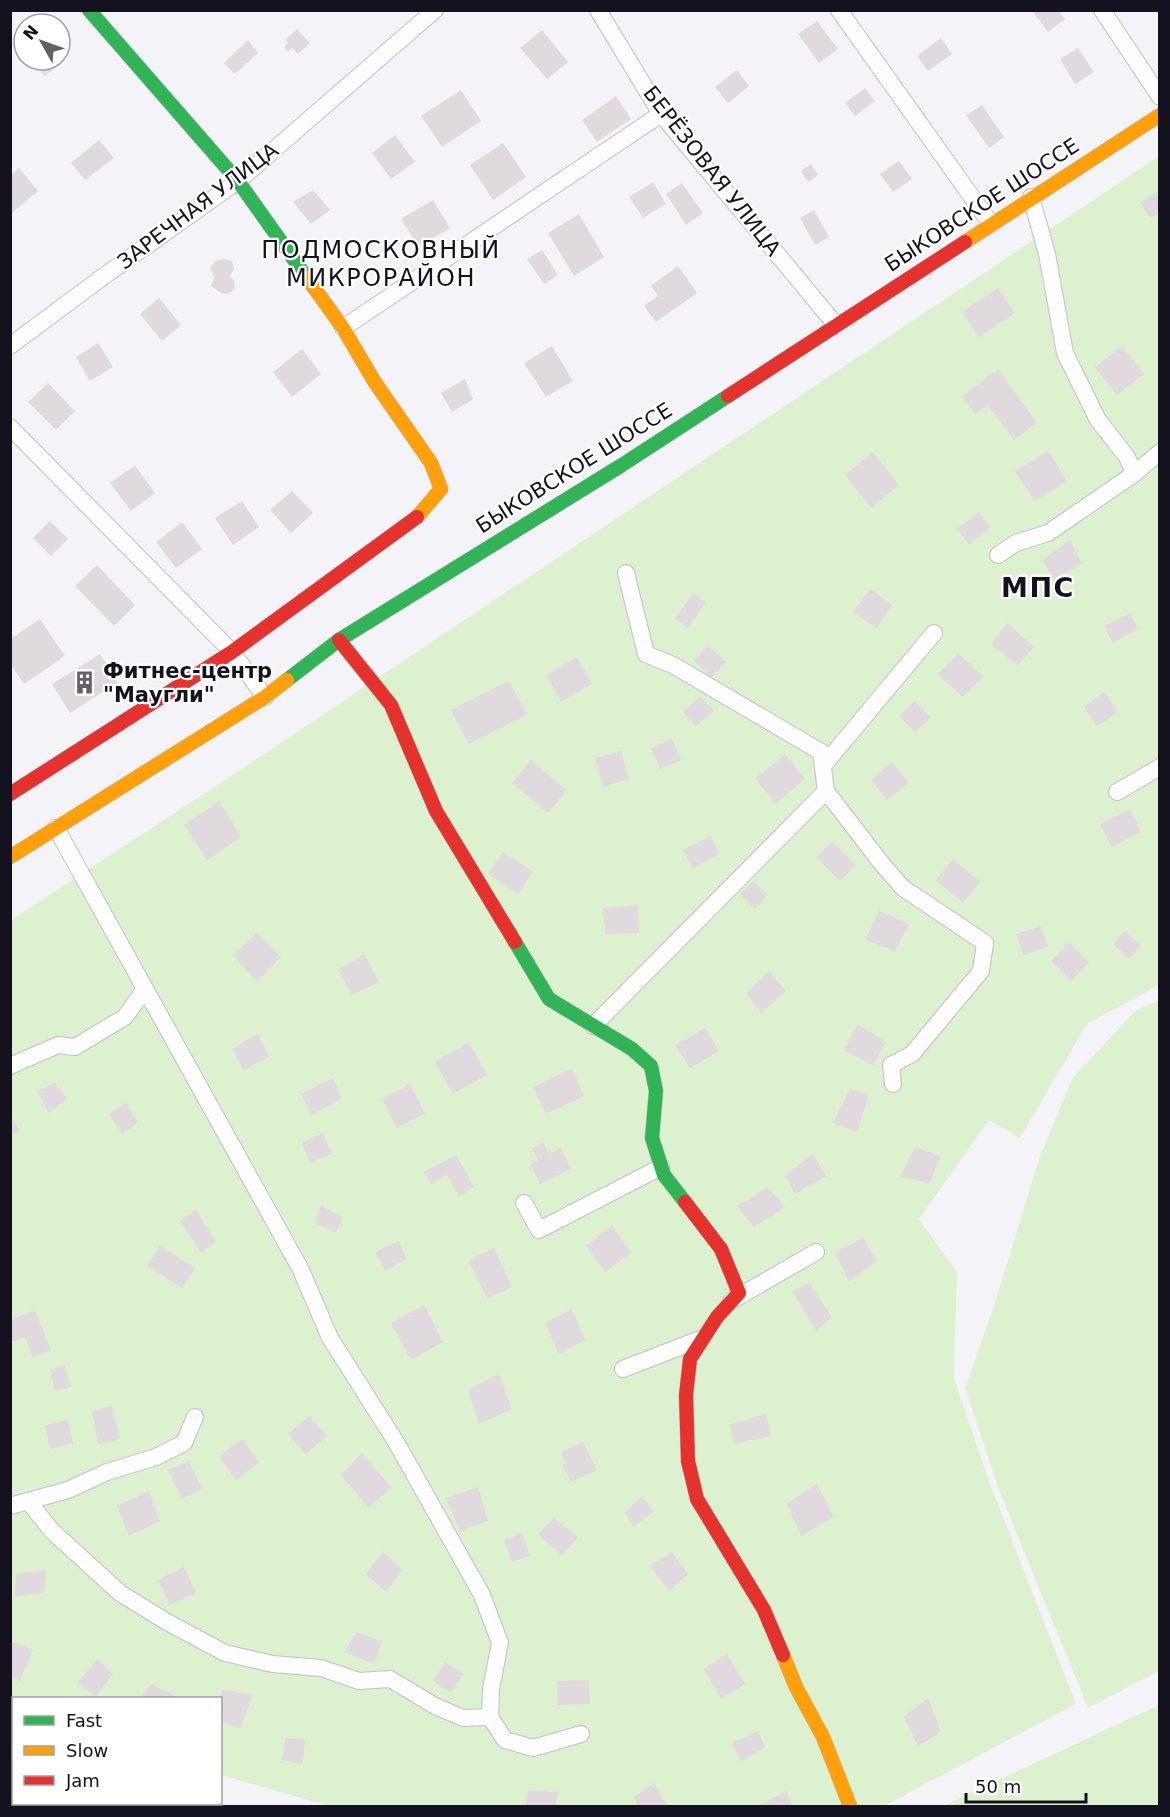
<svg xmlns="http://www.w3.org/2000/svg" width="1170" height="1817" font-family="'DejaVu Sans',sans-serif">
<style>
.green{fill:#dcf2cf}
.building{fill:#e0d9dd}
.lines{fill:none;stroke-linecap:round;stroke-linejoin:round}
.street-casing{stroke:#c0bfc8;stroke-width:18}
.fast-casing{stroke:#c0bfc8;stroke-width:15}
.slow-casing{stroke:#c0bfc8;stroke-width:15}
.jam-casing{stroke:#c0bfc8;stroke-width:15}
.street{stroke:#fdfdfe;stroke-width:16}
.fast{stroke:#30b455;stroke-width:14}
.slow{stroke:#ff9f0a;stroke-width:14}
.jam{stroke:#e5322d;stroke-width:14}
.labels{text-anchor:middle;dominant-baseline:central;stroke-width:4.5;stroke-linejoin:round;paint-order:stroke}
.street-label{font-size:21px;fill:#14121e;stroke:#fff}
.poi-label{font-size:21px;font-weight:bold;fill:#14121e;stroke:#fff;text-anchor:start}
.quarter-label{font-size:24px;letter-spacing:1.5px;fill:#14121e;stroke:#fff}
.district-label{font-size:27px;font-weight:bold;letter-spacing:1.5px;fill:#14121e;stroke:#fff}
</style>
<rect width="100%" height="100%" fill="#f4f4f8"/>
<path class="green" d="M1159,156v829l-72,39 -67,114 -31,-18 -70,99 38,53 -3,106 35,103 87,223 -192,102h-554l-109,-31 -1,-77h-206l-1,17 -2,-1v-794l220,-144z
M1159,1000v671l-71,37 -89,-218 -34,-102 30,-85 44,-144 33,-80 63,-68z
M1159,1705v101h-216z"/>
<path class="building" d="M1034,10h24l7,9 -17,13 -15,-20z
M817,21l21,28 -19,14 -21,-29z
M297,29l13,14 -12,11 -6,-6 -4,4 -4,-5 4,-4 -3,-3z
M542,30l26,32 -21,17 -27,-31z
M941,38l11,16 -24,17 -11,-15z
M248,40l10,13 -23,21 -11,-11z
M1078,48l16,24 -19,12 -15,-25z
M38,60h14l5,6 -12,10 -11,-12z
M737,70l12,16 -21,17 -13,-16z
M865,88l10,13 -20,15 -10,-13z
M461,90l20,31 -39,26 -21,-31z
M616,96l15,23 -34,23 -15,-22z
M982,105l22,32 -15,11 -23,-33z
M395,135l20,27 -24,17 -19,-26z
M99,140l15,18 -29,22 -14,-17z
M503,143l23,34 -33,23 -23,-35z
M899,161l13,18 -19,13 -13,-18z
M811,164l7,11 -10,7 -7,-11z
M19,168l19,23 -26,22 -2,-2v-35z
M653,182l13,22 -23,14 -14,-21z
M682,183l21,30 -17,12 -20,-31z
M313,190l17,20 -19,14 -18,-22z
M1160,190v23l-10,5 -10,-16z
M433,200l17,28 -31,19 -18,-28z
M814,210l15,27 -14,8 -15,-27z
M579,214l25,43 -30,19 -26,-43z
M542,250l16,25 -14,9 -17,-25z
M224,259l8,2 2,8 -4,7 4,5 1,7 -6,6 -8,-1 -10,-7 3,-9 -4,-9 5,-7z
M678,266l19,27 -41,29 -12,-16 14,-10 -7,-10z
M998,288l17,25 -36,24 -17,-25z
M159,298l22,27 -19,16 -22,-27z
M98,343l15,24 -23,14 -14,-24z
M552,346l21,35 -27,16 -22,-34z
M1122,346l22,28 -27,21 -22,-28z
M302,349l19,25 -29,23 -19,-25z
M998,369l39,54 -23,17 -26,-35 -13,9 -13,-18z
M465,379l8,20 -21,13 -11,-19z
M48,383l27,28 -19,19 -28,-28z
M1048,451l19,30 -32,20 -20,-30z
M873,452l26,33 -28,23 -26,-33z
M135,465l20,28 -24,18 -21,-28z
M292,491l21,22 -22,20 -21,-23z
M242,501l17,26 -26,18 -18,-27z
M979,512l12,16 -22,16 -12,-15z
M50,521l18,18 -17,17 -18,-18z
M182,522l20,27 -26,19 -20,-26z
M1070,540l12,24 -28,15 -12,-19z
M97,565l38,40 -21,21 -39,-40z
M870,589l22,16 -15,23 -24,-16z
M693,593l13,9 -18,26 -13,-9z
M1130,613l8,16 -25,14 -9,-17z
M40,619l25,37 -41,28 -14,-20v-25z
M1007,623l27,24 -16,18 -27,-21z
M708,645l18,17 -14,16 -18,-17z
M958,653l25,23 -20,21 -25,-23z
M100,654l18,28 -48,31 -18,-29z
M577,657l15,27 -31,18 -15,-27z
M509,681l18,34 -58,29 -18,-34z
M1104,692l14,20 -21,14 -13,-19z
M700,696l14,15 -18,15 -13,-14z
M915,701l16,16 -16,15 -16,-16z
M672,739l9,21 -21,9 -9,-21z
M621,751l8,28 -26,8 -8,-29z
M785,754l20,25 -29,25 -21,-25z
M531,760l36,30 -19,23 -36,-30z
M892,762l17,21 -22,17 -16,-20z
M219,801l22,36 -34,23 -23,-35z
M1130,809l11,23 -29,15 -12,-23z
M711,836l8,17 -26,16 -10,-19z
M832,841l24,24 -16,16 -24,-24z
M503,852l30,20 -15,22 -30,-20z
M953,859l27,23 -17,21 -27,-23z
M753,881l15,14 -13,14 -15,-15z
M638,905l1,28 -33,1 -4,-26z
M879,911l30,13 -14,27 -30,-11z
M1041,926l7,21 -25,8 -7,-21z
M1125,931l16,15 -12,13 -16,-15z
M257,933l24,24 -24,25 -24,-27z
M1069,942l20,20 -18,19 -20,-20z
M364,954l15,28 -27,13 -14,-25z
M769,971l17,20 -25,22 -15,-20z
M858,1024l28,18 -13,23 -29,-15z
M705,1028l14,23 -29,17 -15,-23z
M258,1033l11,24 -26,13 -10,-21z
M469,1042l18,33 -34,19 -18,-32z
M572,1069l12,27 -38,18 -13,-27z
M333,1078l9,21 -30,16 -11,-21z
M55,1083l12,16 -18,14 -12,-22z
M410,1084l15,29 -28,15 -15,-29z
M850,1089l19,6 -12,37 -24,-9z
M126,1103l12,19 -16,12 -13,-20z
M10,1114l10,17 -10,5z
M323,1133l9,21 -22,9 -8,-21z
M543,1142l6,12 12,-6 10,21 -31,15 -10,-20 8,-4 -6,-12z
M915,1147l25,9 -10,28 -29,-8z
M813,1154l13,22 -31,18 -10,-18z
M456,1155l18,32 -15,9 -12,-21 -16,9 -7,-12z
M768,1187l17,20 -31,20 -17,-21z
M321,1205l22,13 -7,14 -21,-9z
M196,1210l20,32 -15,11 -21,-32z
M612,1225l19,28 -26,19 -19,-26z
M863,1238l14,23 -28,21 -14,-30z
M398,1241l9,18 -22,12 -10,-19z
M160,1246l35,22 -13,20 -35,-22z
M494,1248l18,39 -25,12 -18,-39z
M809,1283l23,34 -16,14 -24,-40z
M424,1305l19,37 -32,18 -20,-37z
M572,1309l13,31 -26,14 -14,-31z
M35,1310l16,40 -18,7 -8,-20 -15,6v-23z
M65,1365l6,22 -16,4 -5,-21z
M499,1374l13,35 -33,15 -11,-34z
M112,1406l8,33 -22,5 -6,-33z
M766,1414l5,22 -37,8 -4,-20z
M309,1416l18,20 -21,18 -18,-20z
M68,1420l5,24 -23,5 -5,-24z
M242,1439l17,23 -23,18 -17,-23z
M583,1442l14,28 -26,12 -9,-17 4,-2 -5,-11z
M362,1453l29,34 -22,21 -28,-33z
M189,1461l13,28 -20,10 -14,-29z
M817,1484l17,33 -33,19 -14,-32z
M478,1487l10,34 -28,10 -14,-33z
M149,1491l11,30 -31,15 -12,-30z
M641,1496l13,15 -21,16 -8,-15z
M554,1518l24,19 -16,18 -24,-21z
M522,1533l8,23 -18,6 -8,-22z
M383,1551l19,20 -16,21 -20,-18z
M672,1552l16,22 -19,17 -19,-26z
M184,1567l12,26 -26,12 -12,-25z
M46,1570l-2,23 -29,4 1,-23z
M357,1632l25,10 -8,22 -30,-12z
M10,1641l23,9 -13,31 -10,-4z
M727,1654l18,30 -24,15 -17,-30z
M98,1659l15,15 -17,22 -19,-13z
M445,1662l18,12 -12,19 -18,-12z
M589,1680l1,24 -32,1 -1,-24z
M151,1684l28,14h-38z
M223,1689l30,6 -13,33 -20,-6v-23z
M928,1698l13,34 -23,14 -14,-29z
M758,1731l7,17 -24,13 -9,-18z
M286,1738l19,1 -2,25 -22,-4z
M654,1783l13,23h-29l-4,-9z
M528,1790l30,2 -3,14h-30z
M786,1791l7,15h-33v-1z"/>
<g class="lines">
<defs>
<path id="street" d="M598,10l63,104 175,211
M839,10l152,214
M1102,10l58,87
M1031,197l16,57 18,99 33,67 29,37 7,17
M343,328l318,-214
M10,346l94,-70 134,-95 197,-171
M10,427l222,225 33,45
M998,555l18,-12 32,-10 86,-59 26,-22
M823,766l111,-133
M826,791l56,73 21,24 82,55 -4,28 -69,83 -21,11 2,19
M1117,792l43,-25
M56,828l245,442 29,68 66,104 86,153 18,48 -9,46 -1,28
M593,1026l233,-235 -5,-39 -148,-87 -27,-11 -20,-81
M10,1066l48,-21 17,2 50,-30 20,-28
M524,1203l15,27 122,-63
M731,1301l85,-49
M623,1369l80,-31
M28,1501l24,30 68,62 47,29 58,31 48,11 48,4 38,13 31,-2 45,27 28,12 27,-1 15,23 28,8 48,-14
M10,1506l58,-16 39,-18 49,-15 28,-14 11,-26"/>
<path id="fast" d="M89,10l149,171 69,97
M287,680l52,-40 283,-175 106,-69
M515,942l34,57 83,50 19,17 5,25 -4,47 12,37 21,27"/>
<path id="slow" d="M965,242l195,-127
M307,278l36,50 31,53 57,82 10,26 -24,28
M10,857l255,-160 22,-17
M783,1655l13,32 27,50 27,69"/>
<path id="jam" d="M728,396l237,-154
M339,640l52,65 45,106 79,131
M10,794l222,-142 185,-135
M685,1202l36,47 18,44 -22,24 -27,42 -4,36 2,66 9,38 67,111 19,45"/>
</defs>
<use href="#street" class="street-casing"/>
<use href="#fast" class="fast-casing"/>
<use href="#slow" class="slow-casing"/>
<use href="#jam" class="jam-casing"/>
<use href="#street" class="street"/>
<use href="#fast" class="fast"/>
<use href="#slow" class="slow"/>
<use href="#jam" class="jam"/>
</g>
<defs>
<symbol id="building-bare" viewBox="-9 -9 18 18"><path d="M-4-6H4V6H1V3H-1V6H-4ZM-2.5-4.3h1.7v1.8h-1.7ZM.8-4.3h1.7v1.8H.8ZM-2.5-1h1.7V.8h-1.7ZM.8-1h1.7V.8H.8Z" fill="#62616a" stroke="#fff" stroke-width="2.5" paint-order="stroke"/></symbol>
</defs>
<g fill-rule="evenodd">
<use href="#building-bare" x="68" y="666" width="33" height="33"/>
</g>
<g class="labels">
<g class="street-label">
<text transform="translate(712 171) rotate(52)">БЕРЁЗОВАЯ УЛИЦА</text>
<text transform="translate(982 205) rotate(-33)">БЫКОВСКОЕ ШОССЕ</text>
<text transform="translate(198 206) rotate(-37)">ЗАРЕЧНАЯ УЛИЦА</text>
<text transform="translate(574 468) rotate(-32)">БЫКОВСКОЕ ШОССЕ</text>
</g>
<g class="poi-label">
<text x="103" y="671">Фитнес-центр<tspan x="103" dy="24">"Маугли"</tspan></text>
</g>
<g class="quarter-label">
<text x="381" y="250">ПОДМОСКОВНЫЙ<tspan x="381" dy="28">МИКРОРАЙОН</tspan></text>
</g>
<g class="district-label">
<text x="1038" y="587">МПС</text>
</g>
</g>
<rect width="1170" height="1817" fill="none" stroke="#14121e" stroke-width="24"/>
<rect x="12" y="1697" width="210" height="108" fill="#ffffff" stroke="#a1a0a5" stroke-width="1.5"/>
<rect x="24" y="1716" width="30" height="9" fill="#30b455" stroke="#a1a0a5" stroke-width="1.5"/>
<text x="66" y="1727" font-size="18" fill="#14121e">Fast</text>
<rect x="24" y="1746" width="30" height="9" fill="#ff9f0a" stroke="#a1a0a5" stroke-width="1.5"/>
<text x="66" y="1757" font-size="18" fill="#14121e">Slow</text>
<rect x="24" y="1776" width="30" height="9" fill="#e5322d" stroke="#a1a0a5" stroke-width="1.5"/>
<text x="66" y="1787" font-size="18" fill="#14121e">Jam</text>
<g transform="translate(42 42) rotate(310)"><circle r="28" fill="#ffffff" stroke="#a1a0a5" stroke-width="1.5"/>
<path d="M0-4.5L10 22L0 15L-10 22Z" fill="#62616a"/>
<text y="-9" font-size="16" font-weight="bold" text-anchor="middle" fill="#14121e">N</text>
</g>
<path d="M966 1793v9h120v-9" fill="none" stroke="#14121e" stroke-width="3"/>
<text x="975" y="1793" font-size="18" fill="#14121e" stroke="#ffffff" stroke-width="4.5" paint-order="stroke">50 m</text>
</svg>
